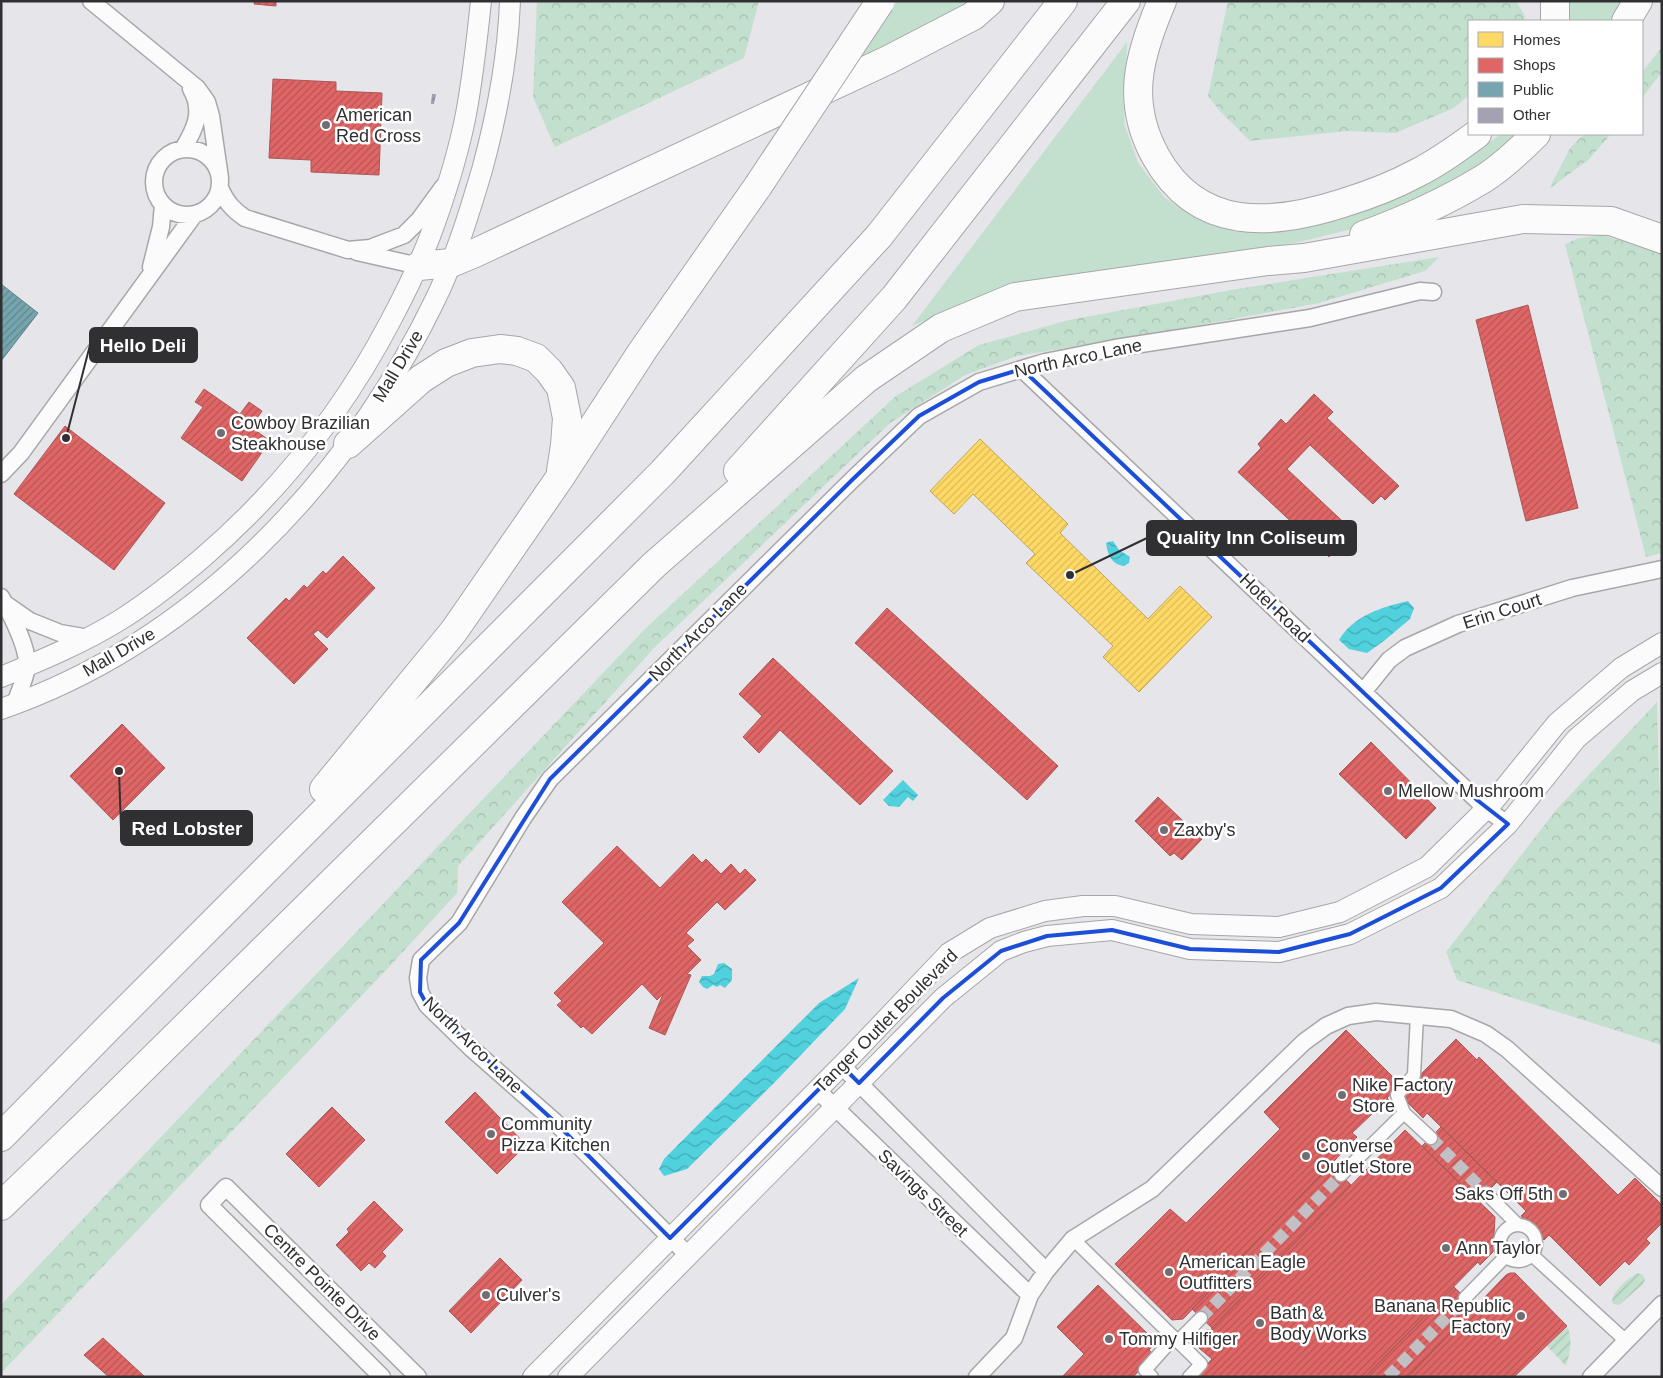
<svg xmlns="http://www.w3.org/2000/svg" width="1663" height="1378" font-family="Arial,sans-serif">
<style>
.green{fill:#c2e0cd}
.forest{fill:url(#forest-crowns)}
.garden{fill:url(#garden-furrows)}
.water{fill:url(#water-waves)}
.homes{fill:url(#homes-hatch);stroke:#c1a657}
.shops{fill:url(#shops-hatch);stroke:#ab5657}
.public{fill:url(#public-hatch);stroke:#61828a}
.building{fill:url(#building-hatch)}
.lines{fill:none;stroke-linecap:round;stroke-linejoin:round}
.pedestrian-tunnel{stroke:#c1c1c5;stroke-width:12;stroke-dasharray:12 6;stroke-linecap:butt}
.pedestrian-casing{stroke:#a7a7aa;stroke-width:15}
.minor-casing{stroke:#a7a7aa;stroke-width:19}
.tertiary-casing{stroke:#a7a7aa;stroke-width:22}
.motorway-casing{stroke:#a7a7aa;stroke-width:30}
.pedestrian{stroke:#fbfbfc;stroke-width:12}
.minor{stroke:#fbfbfc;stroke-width:16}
.tertiary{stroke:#fbfbfc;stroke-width:20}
.motorway{stroke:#fbfbfc;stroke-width:28}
.motorway-bridge-casing{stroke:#a7a7aa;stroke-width:30;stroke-linecap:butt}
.motorway-bridge{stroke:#fbfbfc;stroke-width:28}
.marked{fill:none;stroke:#1d4ed8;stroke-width:4;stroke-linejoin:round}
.poi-dot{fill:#6f6f73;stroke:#fff;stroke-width:2}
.labels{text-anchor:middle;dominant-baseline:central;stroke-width:5;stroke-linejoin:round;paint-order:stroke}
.poi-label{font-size:18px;fill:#303033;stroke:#fff;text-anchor:start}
.street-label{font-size:18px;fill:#303033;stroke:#fff}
.leader{fill:none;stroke:#303033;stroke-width:2}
.callout-dot{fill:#303033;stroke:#fff;stroke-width:2}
.callout{fill:#303033;stroke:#303033;stroke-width:2}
.callout-label{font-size:19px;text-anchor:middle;font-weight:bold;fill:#fff}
</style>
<defs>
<pattern id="forest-crowns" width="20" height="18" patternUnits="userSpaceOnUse" patternTransform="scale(1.25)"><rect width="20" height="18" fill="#c2e0cd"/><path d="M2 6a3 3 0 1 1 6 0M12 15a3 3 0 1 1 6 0" fill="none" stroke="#a7c0b0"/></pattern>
<pattern id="garden-furrows" width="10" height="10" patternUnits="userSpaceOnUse" patternTransform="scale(1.25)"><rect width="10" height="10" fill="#c2e0cd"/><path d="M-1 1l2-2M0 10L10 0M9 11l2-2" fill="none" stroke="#a7c0b0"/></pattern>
<pattern id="water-waves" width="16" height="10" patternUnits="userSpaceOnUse" patternTransform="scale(1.25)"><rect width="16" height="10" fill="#50d1dd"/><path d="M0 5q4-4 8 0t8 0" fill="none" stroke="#43aab4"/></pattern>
<pattern id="homes-hatch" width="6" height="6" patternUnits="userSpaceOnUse" patternTransform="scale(1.25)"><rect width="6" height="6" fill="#ffd966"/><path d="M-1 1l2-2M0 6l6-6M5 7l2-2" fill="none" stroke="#dbbb59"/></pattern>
<pattern id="shops-hatch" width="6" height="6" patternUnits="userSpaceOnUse" patternTransform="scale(1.25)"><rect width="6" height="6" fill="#e06666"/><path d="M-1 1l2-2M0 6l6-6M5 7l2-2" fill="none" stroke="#b65455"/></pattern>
<pattern id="public-hatch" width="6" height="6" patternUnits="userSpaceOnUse" patternTransform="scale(1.25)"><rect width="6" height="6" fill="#76a5af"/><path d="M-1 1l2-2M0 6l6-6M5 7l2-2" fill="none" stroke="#61878f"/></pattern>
<pattern id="building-hatch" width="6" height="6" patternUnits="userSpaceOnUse" patternTransform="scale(1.25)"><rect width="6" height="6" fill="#a4a1b4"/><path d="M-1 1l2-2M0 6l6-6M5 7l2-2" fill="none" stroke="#868493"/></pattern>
</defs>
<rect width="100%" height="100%" fill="#e5e5ea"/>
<path class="green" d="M897,1h73l-43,32 -75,38z
M1565,1h60l-10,20h-50z
M1127,42l-1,28 -3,25 2,31 13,37 27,35 28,17 43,17h41l43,-7 72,-26 65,-33 44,-32h21l-40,32 -57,36 -65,25 -61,15 -326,58 -61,26z"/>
<path class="forest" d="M537,1h222l-15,57 -189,89 -22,-50z
M1228,1h288l9,15 -1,5h-55v74l-15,13 -59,25 -48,-2 -97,10 -30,-30 -12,-15z
M1662,47v25l-20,26v-26z
M1584,134h27l-23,26 -39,29 21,-41z
M1602,235l60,19v299l-16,4 -81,-313 14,-6z
M1439,257l-14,14 -106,32 -157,29 -145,24 -52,19 -75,48 -236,225 -196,218 -1,27 -70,76 -386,404v-68l643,-675 252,-234 83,-51 90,-25 168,-31z
M1657,702l3,111 2,1v231l-205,-65 -11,-28 111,-143z"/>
<path class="garden" d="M1638,1273l5,2 2,5 -2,4 -24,21 -6,-1 -1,-4c3,-11 16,-22 26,-27z
M1567,1326c6,14 3,26 -1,40l-19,-20z"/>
<path class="water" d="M1109,542l4,-1 6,9 11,7 -1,6 -5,3c-13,-2 -16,-11 -18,-23z
M1408,601l6,7 -4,11 -25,21 -18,13 -18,-4 -10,-9c14,-24 43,-33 69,-39z
M903,780l15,15 -5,6 -5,-4 -9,10 -10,-1 -6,-6z
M724,963l8,6v11l-7,8 -5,-3 -3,2 -4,-2 -6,4 -4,-2 -4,-5 3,-6h8l4,-2 4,-10z
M859,978l-14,31 -71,74 -87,86 -23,7 -5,-7 5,-10 155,-156z"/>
<path class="homes" d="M980,439l88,85 -8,9 88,86 32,-33 32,31 -73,75 -36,-35 10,-11 -87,-83 9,-9 -62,-60 -19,20 -24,-23z"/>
<path class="shops" d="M255,1h21v5l-22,-2z
M273,79l63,3v9l46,2 -3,82 -68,-3v-12l-42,-2z
M1528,305l50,203 -52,13 -50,-201z
M204,389l36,25 9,-12 13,9 -11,16 19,14 -28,40 -61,-43 22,-31 -8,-5z
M1314,394l19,18 -6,6 72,68 -14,14 -4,-4 -8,8 -63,-59 -23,24 67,63 -25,25 -91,-85 23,-24 -3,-4 23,-25 5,5z
M65,426l100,77 -51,67 -100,-76z
M343,556l32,32 -48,50 -9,-8 -5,4 15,15 -34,35 -47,-46 39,-40 3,3 15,-16 3,3 16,-17 3,3z
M887,608l171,158 -31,34 -172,-157z
M773,658l120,113 -33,34 -80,-75 -21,23 -16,-16 19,-21 -23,-22z
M122,724l43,44 -52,52 -43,-44z
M1371,742l65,66 -30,31 -67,-65z
M1158,797l44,42 -20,21 -8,-7 -4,3 -35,-35z
M617,846l43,42 33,-34 9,9 4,-4 15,15 10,-10 9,10 5,-5 11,11 -31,30 -8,-8 -31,31 8,7 -7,6 14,14 -14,14 4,1 -26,60 -16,-7 14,-34 -6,6 -15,-16 -50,50 -9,-8 -2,2 -24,-23 5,-4 -8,-8 50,-50 -42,-41z
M1346,1030l54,54 -13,14 3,3 -13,13 -3,-2 -22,21 5,4 -174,182 -11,1 -57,-56 55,-55 16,14 94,-94 -16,-17z
M1456,1039l21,21 2,-3 139,138 17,-17 27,27v18l-16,16 4,4 -21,22 -4,-4 -25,25 -51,-51 -5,5 -23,-24 5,-5 -99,-98 -4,5 -23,-23z
M475,1092l51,53 -29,29 -52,-52z
M332,1107l33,33 -46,47 -33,-33z
M1441,1127l56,55 -19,19 -56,-55z
M1405,1130l90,87 -2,35 -13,13 -2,-3 -113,115h-170l17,-18 -13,-11 -1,-9 10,-10 2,2 2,-3z
M1331,1164l20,21 -139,143 -20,-19z
M374,1201l29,29 -21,22 4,4 -11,12 -6,-5 -8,8 -25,-26 13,-13 -2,-3z
M500,1258l22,22 -51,53 -22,-22z
M1510,1273h5l52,53 -53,51h-106l98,-102z
M1098,1285l58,57 -7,8 5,5 -21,22h-71l22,-23 -27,-27z
M1454,1287l21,20 -67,70h-43z
M103,1338l42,39h-36l-25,-22z"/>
<path class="public" d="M1,284l37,29 -37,48z"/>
<path class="building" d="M432,94h4l-2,10h-3z"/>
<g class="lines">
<path class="pedestrian-tunnel" d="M1431,1138l55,55
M1201,1318l140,-143
M1388,1377l77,-79"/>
<defs>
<path id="pedestrian" d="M1417,1016l-3,59 -17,20 7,18 27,25
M1341,1175l63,-62
M1486,1193l32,32
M1500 1243a18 18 0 1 1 36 0a18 18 0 1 1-36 0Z
M1073,1239l128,125 -12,13
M1532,1255l94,86
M1465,1298l41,-42
M1152,1377l-7,-7 25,-28 8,-1 23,-23"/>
<path id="minor" d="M91,1l106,87 10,14 4,14 9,62
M154 182a33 33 0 1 1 66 0a33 33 0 1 1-66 0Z
M183,149c12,-20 21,-38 8,-60
M220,188c6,14 13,22 25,30l103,32 22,-2 34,-13 15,-15 24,-33
M357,252l62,14
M151,267l10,-40 2,-22
M1022,369l455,431 9,9 22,15
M1,474l20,-21 173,-238
M1,597c9,15 28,52 26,70 -2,12 -8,25 -12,37
M7,605l23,16 30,12 29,5
M1363,692l26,-32 16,-12 53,-24 114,-36 90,-19
M842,1066l204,205
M817,1090l213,205
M688,1255l-134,-134 -83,-73 -44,-43 -7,-13 -2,-14 3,-18 38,-37 64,-105 27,-39 302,-299 67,-64 60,-34 66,-20 70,-14 195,-30 110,-27 13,1
M382,1377l-173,-172 17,-18 192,190
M977,1377l37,-39 16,-43 16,-24 27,-32 79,-50 152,-147 22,-16 22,-10 28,-4 75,7 35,15 21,15 155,139
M1591,1377l71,-73"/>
<path id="tertiary" d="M1,677c41,-17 82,-34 119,-57 29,-18 55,-39 81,-61 78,-67 142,-147 190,-239 17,-32 33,-65 45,-100 12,-34 23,-70 30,-106 7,-37 11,-75 15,-113
M1,709c193,-67 346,-227 434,-409 20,-41 34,-86 47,-130 15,-55 26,-112 28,-169
M533,1377l319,-322 97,-102 41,-25 55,-17 38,-5h32l76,18 88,3 61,-15 87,-45 66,-65 64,-79 64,-55 41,-25
M568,1377l375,-379 58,-47 23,-9 23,-6 65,-6 78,19 89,3 71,-18 91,-46 67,-64 68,-85 56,-48 30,-18"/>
<path id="motorway" d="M1162,1c-23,54 -37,101 -6,156 42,75 116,69 187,46 26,-8 50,-17 74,-30 22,-11 41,-25 60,-39
M1555,1v20
M1626,21l12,-20
M1364,235c41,-15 81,-33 119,-56 19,-12 37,-29 53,-45
M419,266l32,-3 24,-10 413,-193 85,-44 17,-15
M348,444l73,-65 25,-16 26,-10 28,-4 17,2 19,7 13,13 12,17 6,30 -2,27 -4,26
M738,471l156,-173 232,-297
M324,789l130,-158 105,-152 84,-129 115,-164
M1,1137l110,-112 551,-552 217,-237 184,-235
M1,1206l107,-103 546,-538 212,-186 75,-51 74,-31 253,-36 36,-3 219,-39 88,2 51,18"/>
</defs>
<use href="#pedestrian" class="pedestrian-casing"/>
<use href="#minor" class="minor-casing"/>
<use href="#tertiary" class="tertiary-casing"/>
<use href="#motorway" class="motorway-casing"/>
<use href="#pedestrian" class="pedestrian"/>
<use href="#minor" class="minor"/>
<use href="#tertiary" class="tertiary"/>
<use href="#motorway" class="motorway"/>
<defs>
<path id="motorway-bridge" d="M758,186l122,-184"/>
</defs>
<use href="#motorway-bridge" class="motorway-bridge-casing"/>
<use href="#motorway-bridge" class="motorway-bridge"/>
</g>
<path class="marked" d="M1022,369l455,431 31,24 -67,64 -91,46 -71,18 -89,-3 -78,-19 -65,6 -46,15 -58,47 -84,85 -17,-17 -172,172 -116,-117 -127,-116 -7,-13 1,-32 38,-37 91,-144 302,-299 67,-64 60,-34z"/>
<g class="poi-dot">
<circle cx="326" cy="125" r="5"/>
<circle cx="221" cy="433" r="5"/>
<circle cx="1388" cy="791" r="5"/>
<circle cx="1164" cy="830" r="5"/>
<circle cx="1342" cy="1095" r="5"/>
<circle cx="491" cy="1134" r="5"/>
<circle cx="1306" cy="1156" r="5"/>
<circle cx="1563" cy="1194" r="5"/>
<circle cx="1446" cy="1248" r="5"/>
<circle cx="1169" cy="1272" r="5"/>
<circle cx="486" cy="1295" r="5"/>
<circle cx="1521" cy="1316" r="5"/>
<circle cx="1260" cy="1323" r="5"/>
<circle cx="1109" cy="1339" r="5"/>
</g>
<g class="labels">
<g class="poi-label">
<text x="336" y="115">American<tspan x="336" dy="21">Red Cross</tspan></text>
<text x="231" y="423">Cowboy Brazilian<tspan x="231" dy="21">Steakhouse</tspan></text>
<text x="1398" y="791">Mellow Mushroom</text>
<text x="1174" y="830">Zaxby's</text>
<text x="1352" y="1085">Nike Factory<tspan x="1352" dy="21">Store</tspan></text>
<text x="501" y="1124">Community<tspan x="501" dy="21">Pizza Kitchen</tspan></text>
<text x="1316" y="1146">Converse<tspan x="1316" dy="21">Outlet Store</tspan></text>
<text x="1553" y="1194" text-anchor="end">Saks Off 5th</text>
<text x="1456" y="1248">Ann Taylor</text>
<text x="1179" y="1262">American Eagle<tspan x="1179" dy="21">Outfitters</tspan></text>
<text x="496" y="1295">Culver's</text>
<text x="1511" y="1306" text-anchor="end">Banana Republic<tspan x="1511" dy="21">Factory</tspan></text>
<text x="1270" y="1313">Bath &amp;<tspan x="1270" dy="21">Body Works</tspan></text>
<text x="1119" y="1339">Tommy Hilfiger</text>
</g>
<g class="street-label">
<text transform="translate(1078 358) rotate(-12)">North Arco Lane</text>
<text transform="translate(398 366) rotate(-59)">Mall Drive</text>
<text transform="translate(1275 608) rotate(44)">Hotel Road</text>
<text transform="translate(1502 611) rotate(-18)">Erin Court</text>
<text transform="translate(698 632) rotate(-45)">North Arco Lane</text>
<text transform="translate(119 652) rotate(-30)">Mall Drive</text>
<text transform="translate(886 1021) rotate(-45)">Tanger Outlet Boulevard</text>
<text transform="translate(473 1045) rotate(44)">North Arco Lane</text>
<text transform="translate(923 1193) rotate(44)">Savings Street</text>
<text transform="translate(322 1282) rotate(45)">Centre Pointe Drive</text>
</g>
</g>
<path class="leader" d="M66 438L90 345M1070 575L1147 538M119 771L121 828"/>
<g class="callout-dot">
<circle cx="66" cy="438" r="5"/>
<circle cx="1070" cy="575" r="5"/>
<circle cx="119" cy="771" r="5"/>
</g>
<g class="callout">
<rect x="90" y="328" width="107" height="34" rx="5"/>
<rect x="1147" y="521" width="209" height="34" rx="5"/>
<rect x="121" y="811" width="131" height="34" rx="5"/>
</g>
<g class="callout-label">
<text x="143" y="352">Hello Deli</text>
<text x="1251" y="544">Quality Inn Coliseum</text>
<text x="187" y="835">Red Lobster</text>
</g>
<rect width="1663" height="1378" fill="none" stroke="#303033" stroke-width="5"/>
<rect x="1468" y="20" width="175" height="115" fill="#ffffff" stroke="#acacad"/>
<rect x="1478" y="32" width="25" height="15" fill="#ffd966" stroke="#acacad"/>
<text x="1513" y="45" font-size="15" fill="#303033">Homes</text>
<rect x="1478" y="58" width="25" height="15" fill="#e06666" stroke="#acacad"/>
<text x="1513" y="70" font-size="15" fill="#303033">Shops</text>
<rect x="1478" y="82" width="25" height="15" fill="#76a5af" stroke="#acacad"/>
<text x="1513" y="95" font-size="15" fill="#303033">Public</text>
<rect x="1478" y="108" width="25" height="15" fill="#a4a1b4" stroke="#acacad"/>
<text x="1513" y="120" font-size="15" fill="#303033">Other</text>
</svg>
